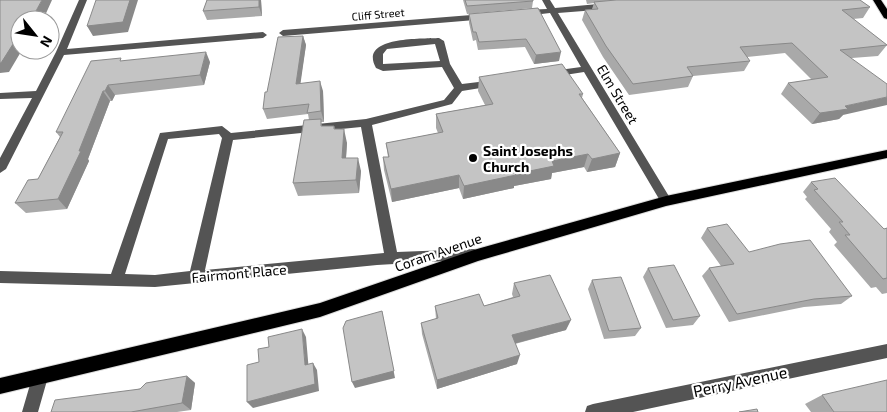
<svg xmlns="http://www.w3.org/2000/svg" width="887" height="412" font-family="'Exo 2',sans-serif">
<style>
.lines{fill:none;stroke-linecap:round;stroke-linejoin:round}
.major-casing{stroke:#dbdbdb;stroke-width:2}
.minor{fill:#545454;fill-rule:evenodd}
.major{fill:#000;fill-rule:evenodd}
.wall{fill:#a9a9a9}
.shaded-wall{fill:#898989}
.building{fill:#c4c4c4;stroke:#898989}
.poi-dot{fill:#000;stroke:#fff;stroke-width:2}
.labels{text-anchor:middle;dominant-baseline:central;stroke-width:4.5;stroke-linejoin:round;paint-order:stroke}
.far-street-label{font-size:11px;fill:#000;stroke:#fff}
.street-label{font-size:14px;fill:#000;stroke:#fff}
.poi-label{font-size:14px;font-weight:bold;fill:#000;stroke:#fff;text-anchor:start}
.near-street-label{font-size:16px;fill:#000;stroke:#fff}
</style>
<rect width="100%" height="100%" fill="#fff"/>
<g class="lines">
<defs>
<path id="major" d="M873,0h8l6,9v10l-3,-1z
M887,150v8l-221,48 -188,55 -158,56 -320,77v-16l320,-75 157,-54 189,-53z"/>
</defs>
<use href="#major" class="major-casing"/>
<path class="minor" d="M79,0h8l-20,49 196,-17 4,3 -4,3 -199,17 -58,114 -6,4v-15l32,-60 -32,1v-6l36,-2 20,-39z
M542,0h8l5,8 54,-5 4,3 -4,3 -51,4 112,185 2,3 -2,3h-8l-78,-132 -32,5 -5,-3 5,-3 29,-4 -31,-54 -26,3 -4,-3 4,-3 23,-1z
M484,14l3,1v4l-204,17 -4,-3 4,-3z
M439,38l5,3 6,23 12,20 33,-4 4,1v4l-37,6 -10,13 -80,21 25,127 77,-3 5,2 2,4 -2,4 -102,6 -222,22 -155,-4v-12l111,3 49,-141 62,-7 9,7 135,-14 78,-19 10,-12 -12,-21 -59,4 -7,-3c-18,-32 46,-29 63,-30zM435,44l5,17 -57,3v-10l4,-5zM361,127l23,126 -179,17 28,-130zM219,134l3,4 -32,133 -35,4 -30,-1 43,-135z
M887,344v14l-254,54h-48l2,-6 6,-2z
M40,369l6,2 2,6 -10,35h-16l12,-41z"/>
<use href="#major" class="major"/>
</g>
<path class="wall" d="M207,0h54l1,16 -55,4 -4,-9z
M463,0h70v1l-1,7 -65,6z
M586,0h274l10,7 -7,11 -10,1 34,26 -9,11 -26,2 -9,57 -4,4 -27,5 -31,-30 7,-11 24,-3 -27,-27 -38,4 3,4 -6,10 -51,5 -5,11 -59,8 -26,-38 -21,-37 3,-10 7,-1 2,-6 -7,1z
M538,8l21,53 -25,3 -9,-17 -47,3 -2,-10 -3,1 -4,-18v-9z
M303,36l3,9 -6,38 23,8 1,31h-3l1,4h12l1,3 12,14 -1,15 15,13 -2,22 -61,3 -5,-13 16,-63 -1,-6 -41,5 -4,-10 4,-17z
M123,61l87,1 -6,23 -89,10 -3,6h-2l-22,58 1,2 -22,48 -41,4 -11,-10 23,-24 22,-42 -4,-5z
M479,77l104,17 -1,4 38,55 -5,14 -28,5 -3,-5 -32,6 -1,6 -37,7v2l-51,11 -4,-11 -67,14 -8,-32 -1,-13h5l-2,-14 52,-10 -2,-5v-14l49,-9 -7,-14z
M811,182l73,47 3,-1v65l-5,1 -6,-7 -5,1 -37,-43 3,-3 -8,-10 2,-3 -26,-30 2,-2 -4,-5z
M707,228l42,24 103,44 -11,8 -37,3 -75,15 -27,-46 7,-8 12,-2 -20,-28z
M648,268l52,48 -7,9 -27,3 -23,-51z
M592,280l49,48 -6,8 -31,3 -16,-50z
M514,283l52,47 -51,14 2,20 -80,25 -15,-55 -1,-11 15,-4 -1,-13h49l29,-9 -1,-3z
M187,376l8,7 -4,27 -14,2h-126z
M822,395l65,17h-76l-6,-8z"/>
<path class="shaded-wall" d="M42,0h10l-9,20h-12z
M130,0h8l-10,32 -35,4 -6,-10z
M259,0h2l1,16 -3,-9z
M19,33l1,1v16h2l-13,22 -9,1v-10z
M303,36l3,9 -7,49 -3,-10z
M206,52l4,10 -6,23 -4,-10z
M561,52l-2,9 -25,3 2,-9z
M320,81l3,10 1,31 -3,-11z
M108,85l7,10 -3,6 -7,-10z
M103,91l7,10 -22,58 1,2 -22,48 -9,-10 21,-48z
M887,97v8l-44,10 -4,4 -27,5 8,-11 25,-7z
M344,129l3,14 -2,29 -3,-14z
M620,153l-5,14 -28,5 5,-13z
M588,154l-4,13 -32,6 -1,6 -37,7v2l-51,11 1,-13 51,-12 37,-13z
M358,158l3,13 -2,22 -3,-13z
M459,175v13l-67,14 -1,-13z
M382,311l13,67 -40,10 -3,-6z
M571,320l-5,10 -57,15 3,-10z
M302,329l4,8 3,35 -4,-7z
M520,355l-3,9 -80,25v-9z
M313,363l4,7 2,21 -66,17 -6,-6z
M187,376l8,7 -4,27 -9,-7z"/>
<path class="building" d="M0,0h42l-11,20h-11v13l-19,30h-1z
M96,0h34l-7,22 -36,4z
M207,0h52v7l-56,4z
M465,0h68v1l-66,5z
M616,0h244l10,7 -28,3 45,35 -47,5 47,34v13l-42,9 3,3 -28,4 -32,-30 40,-6 -36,-34 -52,4 10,14 -63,6 6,9 -60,8 -27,-38 -21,-36 13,-1 -4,-7z
M538,8l23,44 -25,3 -10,-16 -47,3 -3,-10h-3l-4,-18z
M303,36l-7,48 24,-3 1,30 -14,2 2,-9 -46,5 2,-17h2l11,-55z
M206,52l-6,23 -92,10 -3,6h-2l-24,60h2l-23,48 -43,4 13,-23 10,-1 25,-47h-7l35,-71 30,-3 -1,3z
M562,64l21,30h-4l41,59 -28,6 -4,-5 -36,7 2,5 -39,8 1,1 -52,11 -5,-11 -68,14 -8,-32h6l-3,-14 57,-11 -7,-18 57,-10 -14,-27z
M321,119v7h13v3h10l-2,29h16l-2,22 -63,3 11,-63z
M835,178l49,51 3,-1v50l-4,1 -38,-44h5l-11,-13h4l-29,-32 4,-1 -7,-7z
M727,224l22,28 31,-8 30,-4 42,56 -38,3 -77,15 -28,-46 25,-4 -27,-36z
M674,265l26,51 -27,4 -25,-52z
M550,275l21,45 -59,15 8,20 -83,25 -16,-57 17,-5 -3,-12 44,-12 5,12 36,-10 -6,-13z
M621,277l20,51 -32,3 -17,-51z
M382,311l12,60 -42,11 -9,-54 3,-7z
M302,329l3,36 8,-2 2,21 -68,18v-37l12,-3 -1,-13 11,-2 -1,-10z
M187,376l-5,27 -51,9h-80l4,-12 85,-11 6,-6z
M887,380v32h-53l-12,-17z
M757,409l1,3h-19z"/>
<circle class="poi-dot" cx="473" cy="158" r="5"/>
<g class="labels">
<g class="far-street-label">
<text transform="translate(378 14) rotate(-5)">Cliff Street</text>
</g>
<g class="street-label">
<text transform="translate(618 94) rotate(59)">Elm Street</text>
<text transform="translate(438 252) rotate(-19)">Coram Avenue</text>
<text transform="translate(239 273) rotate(-5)">Fairmont Place</text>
</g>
<g class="poi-label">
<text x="483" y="150">Saint Josephs<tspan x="483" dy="16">Church</tspan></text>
</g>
<g class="near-street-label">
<text transform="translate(740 381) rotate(-12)">Perry Avenue</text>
</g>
</g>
<g transform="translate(35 35) rotate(120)"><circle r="24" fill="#ffffff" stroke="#999999"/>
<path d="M0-4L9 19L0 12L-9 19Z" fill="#000000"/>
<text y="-8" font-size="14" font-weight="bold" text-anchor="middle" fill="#000000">N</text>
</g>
</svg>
